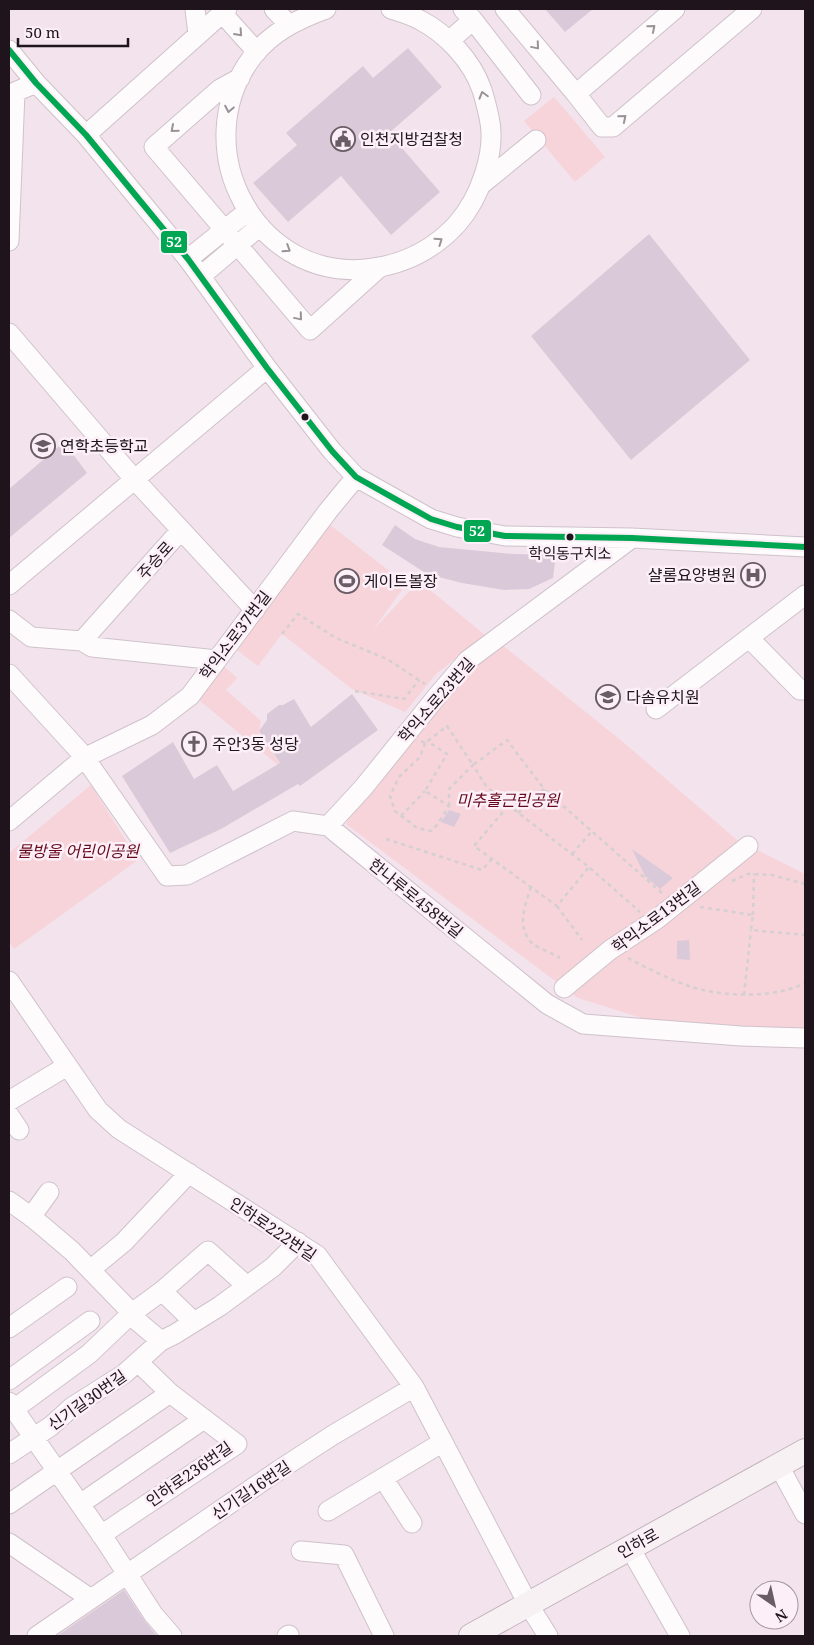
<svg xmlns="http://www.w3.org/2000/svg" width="814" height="1645" font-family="'Noto Serif','Noto Sans KR',serif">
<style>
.green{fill:#f7d4d9}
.building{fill:#dacad9}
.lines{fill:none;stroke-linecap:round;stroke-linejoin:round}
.minor-casing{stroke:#cfc2ca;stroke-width:21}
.major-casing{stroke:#c3b4bb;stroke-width:26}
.path{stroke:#d4cfd2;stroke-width:2.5;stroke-dasharray:4 4;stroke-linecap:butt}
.minor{stroke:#fdfbfc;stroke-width:19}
.major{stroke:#f7f1f4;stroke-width:24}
.bus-1-casing{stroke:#fceff7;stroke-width:10}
.bus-1{stroke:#00a651;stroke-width:6}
.oneway{stroke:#999397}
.bus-dot{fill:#1f141b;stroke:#fceff7;stroke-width:2}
.labels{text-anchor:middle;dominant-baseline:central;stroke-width:5;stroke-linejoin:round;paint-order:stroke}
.bus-label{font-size:15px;fill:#1f141b;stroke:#fceff7}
.poi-label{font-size:16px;fill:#1f141b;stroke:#fceff7;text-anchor:start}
.street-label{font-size:16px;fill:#1f141b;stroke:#fceff7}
.park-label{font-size:16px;font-style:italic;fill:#66091c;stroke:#fceff7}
.line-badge{stroke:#fceff7;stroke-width:2}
.badge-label{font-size:14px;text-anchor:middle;font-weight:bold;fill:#fff}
</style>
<rect width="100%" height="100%" fill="#f3e3ed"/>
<path class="green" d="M554,97l51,60 -30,25 -51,-61z
M329,524l77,60 -33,46 46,-49 66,54 -49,39 -31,38 -53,-23 -70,-55 -24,32 -29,-22z
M501,644l122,98 114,98 68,34v155l-157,-9 -70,-22 -232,-174 17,-36 106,-119z
M217,660l20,18 -11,12 35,31 -2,11 25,38 -90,-74z
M91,785l47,75 -124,89 -5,-7v-89z"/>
<path class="building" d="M545,9h48l-28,23z
M408,48l34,39 -53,46 51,59 -49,43 -50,-59 -53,46 -35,-39 44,-38 -11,-12 77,-67 10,12z
M649,234l101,126 -119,100 -100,-124z
M64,442l23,31 -78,65v-49z
M395,525l20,14 24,8 75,7 42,1 -3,23 -24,11 -25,1 -42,-7 -35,-9 -45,-29z
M352,694l26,36 -78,56 -2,-2 -77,45 -51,24 -48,-77 51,-34 21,37 23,-14 16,26 47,-28 -21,-32 8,-11v-6l12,-9h4l11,-6 17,28z
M449,810l12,4 -7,13 -13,-5z
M632,849l41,29 -13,11 -15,-13z
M689,940l1,20 -13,-1v-18z
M124,1590l20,30 13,16h-100z"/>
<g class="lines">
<defs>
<path id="minor" d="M195,9l3,25
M274,9l15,16
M326,9c-28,10 -54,23 -73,47 -70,92 5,230 121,212 33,-5 61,-20 83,-44 23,-26 40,-73 32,-107 -2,-9 -4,-18 -7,-27 -10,-29 -35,-56 -62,-70 -9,-5 -20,-8 -29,-11
M505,9l71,85 99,-85
M222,13l35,39
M473,20l58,75
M449,41l24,-21 -10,-11
M9,50l27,33 50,52 102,124 79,109 65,83 24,26 75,42 26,8 48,9 127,2 173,9
M240,78l-20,11 -66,58 156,183 70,-63
M576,94l26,33h11l139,-118
M86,135l141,-126
M482,184l54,-44
M9,241l6,-149 21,-9
M188,259l60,-48
M201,276l59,-50
M9,333l125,146 121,131
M9,585l258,-217
M9,620l22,17 51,4 99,-111
M749,638l51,52h5
M82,641l10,6 125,13
M9,674l73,80 85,122 20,-1 106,-54 35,5 219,178 36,20 158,12 64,2
M656,709l149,-114
M9,821l75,-63 68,-33 38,-29 138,-185 28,-34
M328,826l35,-38 75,-93 30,-35 164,-122
M9,981l89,129 21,19 198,126 97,132 114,217 20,32
M564,988l46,-38 47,-31 91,-73
M9,1101l58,-35
M9,1115l10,15
M9,1201l24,17 39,33 60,62 4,7 25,21
M31,1217l18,-25
M90,1270l34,-28 65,-69
M162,1291l32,31
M9,1328l58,-41
M9,1380l81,-59
M9,1402l98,141 46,71 19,22
M14,1409l75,-55 43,-41 30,-22 46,-40 39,35
M9,1454l42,-28 21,-19 52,-33 37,-33 14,-7 45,-28 53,-39 25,-25
M779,1466l26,48
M383,1478l29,45
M9,1504l161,-111
M80,1504l124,-85
M328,1511l115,-69
M101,1535l136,-91 -67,-51 -32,-31
M9,1543l82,56
M630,1548l50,88
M301,1551l43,4 40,81
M37,1636l242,-166 54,-35 81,-48
M287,1636l2,-1"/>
<path id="major" d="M471,1636l334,-185"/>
</defs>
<use href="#minor" class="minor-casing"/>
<use href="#major" class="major-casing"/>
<path class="path" d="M282,634l16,-20 38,24 51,21 38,25
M355,691l49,8 15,-19
M421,741l4,2 22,-17 26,39 34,-25 37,49 119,105
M425,743l-5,14 -21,20 -9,19 5,15 22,17 14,3 6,-6 12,-19 -24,-15 22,-37 -20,-13
M449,806v-17l24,-24 13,21 13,12 91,70 50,44
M508,806l-34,40 83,60 32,-39
M518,813l26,-24
M401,816l24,-25
M386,839l96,31 10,-11
M572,854l20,-23
M732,881l16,-7 24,1 33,9
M531,887c-6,18 -15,41 1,56 7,6 20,10 28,15
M557,906l25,34
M700,907l53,8 -2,15 54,5
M753,915l1,-41
M628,958c21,11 44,23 67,30 32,9 81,10 110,-5
M744,995l7,-65"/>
<use href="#minor" class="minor"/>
<use href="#major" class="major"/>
<defs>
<path id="bus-1" d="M9,50l27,33 50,52 102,124 79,109 65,83 24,26 75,42 26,8 48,9 127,2 173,9"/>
</defs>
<use href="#bus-1" class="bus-1-casing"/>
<use href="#bus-1" class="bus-1"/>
</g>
<defs><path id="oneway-chevron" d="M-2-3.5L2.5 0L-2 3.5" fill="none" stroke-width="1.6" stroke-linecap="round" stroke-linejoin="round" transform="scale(1.25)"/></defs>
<g class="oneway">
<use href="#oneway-chevron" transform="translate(652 28) rotate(-40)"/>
<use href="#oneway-chevron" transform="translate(239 33) rotate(48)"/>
<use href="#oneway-chevron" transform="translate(536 46) rotate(50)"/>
<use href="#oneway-chevron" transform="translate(483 95) rotate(-106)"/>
<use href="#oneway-chevron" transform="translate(229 109) rotate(101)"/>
<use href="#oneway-chevron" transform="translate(623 118) rotate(-40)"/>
<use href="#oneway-chevron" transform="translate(174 129) rotate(139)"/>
<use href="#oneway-chevron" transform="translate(439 241) rotate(-35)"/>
<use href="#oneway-chevron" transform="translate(287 249) rotate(33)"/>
<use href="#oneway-chevron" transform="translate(299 317) rotate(50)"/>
</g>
<defs>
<symbol id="civic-ring" viewBox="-11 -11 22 22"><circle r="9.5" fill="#fceff7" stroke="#695c64" stroke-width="1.5"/><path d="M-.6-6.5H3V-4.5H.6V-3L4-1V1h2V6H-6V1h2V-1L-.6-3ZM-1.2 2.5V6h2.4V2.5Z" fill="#695c64"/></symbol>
<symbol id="school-ring" viewBox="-11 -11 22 22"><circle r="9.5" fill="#fceff7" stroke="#695c64" stroke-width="1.5"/><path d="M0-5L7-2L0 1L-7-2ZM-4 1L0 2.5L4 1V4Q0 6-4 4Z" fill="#695c64"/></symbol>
<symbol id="hospital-ring" viewBox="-11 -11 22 22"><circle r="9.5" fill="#fceff7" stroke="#695c64" stroke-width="1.5"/><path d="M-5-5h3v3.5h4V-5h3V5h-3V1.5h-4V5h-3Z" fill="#695c64"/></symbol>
<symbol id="stadium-ring" viewBox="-11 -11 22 22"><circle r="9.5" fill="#fceff7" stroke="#695c64" stroke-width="1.5"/><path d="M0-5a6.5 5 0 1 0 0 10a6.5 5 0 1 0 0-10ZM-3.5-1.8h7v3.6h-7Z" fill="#695c64"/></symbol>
<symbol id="church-ring" viewBox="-11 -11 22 22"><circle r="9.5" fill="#fceff7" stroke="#695c64" stroke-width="1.5"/><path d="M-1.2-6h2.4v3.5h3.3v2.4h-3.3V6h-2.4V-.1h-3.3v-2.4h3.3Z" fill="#695c64"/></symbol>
</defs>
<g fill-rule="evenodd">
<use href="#civic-ring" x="329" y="125" width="28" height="28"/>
<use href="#school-ring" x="29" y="432" width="28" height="28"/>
<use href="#hospital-ring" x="739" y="561" width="28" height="28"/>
<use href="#stadium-ring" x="333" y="567" width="28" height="28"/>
<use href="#school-ring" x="594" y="683" width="28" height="28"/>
<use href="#church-ring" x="180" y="730" width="28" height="28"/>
</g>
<g class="bus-dot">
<circle cx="305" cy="417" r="4.5"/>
<circle cx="570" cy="537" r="4.5"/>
</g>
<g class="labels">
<g class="bus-label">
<text x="570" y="553">학익동구치소</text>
</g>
<g class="poi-label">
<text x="360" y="139">인천지방검찰청</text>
<text x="60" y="446">연학초등학교</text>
<text x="736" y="575" text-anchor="end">샬롬요양병원</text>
<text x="364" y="581">게이트볼장</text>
<text x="626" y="697">다솜유치원</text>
<text x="212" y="744">주안3동 성당</text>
</g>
<g class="street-label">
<text transform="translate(155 560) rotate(-48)">주승로</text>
<text transform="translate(235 635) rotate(-53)">학익소로37번길</text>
<text transform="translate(436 700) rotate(-49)">학익소로23번길</text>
<text transform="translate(416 898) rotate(39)">한나루로458번길</text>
<text transform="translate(656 917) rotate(-37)">학익소로13번길</text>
<text transform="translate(273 1229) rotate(34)">인하로222번길</text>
<text transform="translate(87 1400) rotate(-35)">신기길30번길</text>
<text transform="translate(189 1474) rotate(-35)">인하로236번길</text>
<text transform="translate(251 1490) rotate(-34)">신기길16번길</text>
<text transform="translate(638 1543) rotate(-29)">인하로</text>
</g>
<g class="park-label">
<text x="508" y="800">미추홀근린공원</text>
<text x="78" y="851">물방울 어린이공원</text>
</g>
</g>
<g class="line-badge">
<rect x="160" y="230" width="28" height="24" rx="5" fill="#00a651"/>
<rect x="463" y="519" width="29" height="24" rx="5" fill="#00a651"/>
</g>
<g class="badge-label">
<text x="174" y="247">52</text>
<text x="477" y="536">52</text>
</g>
<rect width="814" height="1645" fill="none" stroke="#1f141b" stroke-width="20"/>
<g transform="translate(774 1605) rotate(146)"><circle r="24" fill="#fceff7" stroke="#a4979f"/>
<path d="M0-4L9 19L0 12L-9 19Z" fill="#695c64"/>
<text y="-8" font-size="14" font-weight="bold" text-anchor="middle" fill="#1f141b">N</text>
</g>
<path d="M18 38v8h110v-8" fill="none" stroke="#1f141b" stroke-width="2.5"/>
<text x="25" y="38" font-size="15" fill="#1f141b" stroke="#fceff7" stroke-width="4" paint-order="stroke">50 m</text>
</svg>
